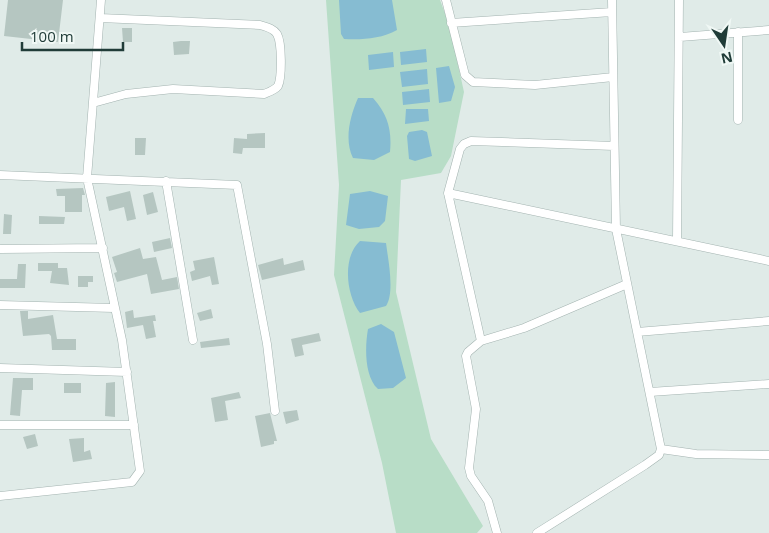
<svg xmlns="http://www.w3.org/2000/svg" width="769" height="533" font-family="'Open Sans',sans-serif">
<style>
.green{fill:#b8ddc7}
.water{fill:#86bcd2}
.building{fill:#b5c6c1}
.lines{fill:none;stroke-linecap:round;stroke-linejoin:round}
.minor-casing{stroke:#a3b3b0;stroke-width:9}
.minor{stroke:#fff;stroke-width:8}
</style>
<rect width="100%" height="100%" fill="#e0ebe8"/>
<path class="green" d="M326,0h114l9,24 15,68 -13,64 -10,17 -40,7 -5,112 35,147 52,87 -6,7h-81l-14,-70 -48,-188 5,-90z"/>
<path class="water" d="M339,0h53l5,30c-16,9 -36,10 -53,9l-3,-5z
M426,49l1,13 -26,3 -1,-13z
M393,52l1,15 -25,3 -1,-15z
M449,66l6,21 -4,14 -12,2 -3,-35z
M427,69l1,15 -26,3 -2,-15z
M429,89l1,13 -27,3 -1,-13z
M358,98h15c15,17 19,32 17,54l-16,8 -21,-2c-9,-18 -3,-42 5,-60z
M406,109h22l1,12 -24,3z
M422,130l5,2 5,24 -17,5 -6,-2 -2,-23 2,-4z
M370,191l18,5 -3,25 -6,6 -20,2 -13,-4 4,-31z
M360,241l26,2c2,16 9,50 0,63l-26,7c-14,-18 -18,-56 0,-72z
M381,324l13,8 12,46 -13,10 -15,1c-14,-13 -13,-43 -10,-60z"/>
<path class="building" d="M8,0h55l-5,42 -54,-6z
M122,28h10v14h-9z
M181,41h9l-1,13 -15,1 -1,-13z
M265,133v15h-22l-1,6 -9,-1 1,-15 13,1v-5z
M135,138h11l-1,17h-10z
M83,188l2,7h-3v17h-17v-16h-8l-1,-7z
M130,191l6,28 -9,2 -3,-14 -15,4 -3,-14z
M153,192l5,20 -11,3 -4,-20z
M4,214l8,1 -1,19h-8z
M39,216l26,1 -1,7h-25z
M170,238l2,10 -18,4 -2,-10z
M140,248l3,11 13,-2 6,23 15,-3 2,12 -28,5 -4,-20 -30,8 -3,-9 3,-1 -5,-15z
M214,257l5,27 -7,1 -2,-9 -18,5 -2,-9 5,-2 -2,-9z
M283,258l1,7 19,-5 2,10 -43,10 -4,-15z
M38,263h20v5h9l2,17 -19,-2 2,-12h-14z
M18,264h8l-1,24h-25v-9h17z
M78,276h15v6h-5v5h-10z
M211,309l2,9 -13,3 -3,-8z
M133,310l1,8 21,-3 1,6h-3l3,16 -10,2 -3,-14 -16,3 -2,-16z
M20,311h8v8l25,-4 4,24h19v11h-24l-1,-14 -2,-2 -26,2z
M319,333l2,8 -19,4 2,10 -9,2 -4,-18z
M229,338l1,7 -29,3 -1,-6z
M13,378h20v12h-11l-2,26 -10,-1z
M115,382v35l-10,-1 1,-33z
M64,383h17v10h-17z
M239,392l2,6 -16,3 3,19 -13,2 -4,-24z
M297,410l2,10 -13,4 -3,-12z
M270,413l7,28h-3v3l-13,3 -6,-31z
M35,434l3,12 -11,3 -4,-12z
M84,438v14l6,-2 2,9 -19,3 -4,-23z"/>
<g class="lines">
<defs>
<path id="minor" d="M446,0l19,75 8,7 62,3 78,-8
M451,23l161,-11
M680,37l89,-7
M93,103l33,-9 47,-5 91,5c5,-2 11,-4 14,-8 4,-9 4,-43 -1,-52 -4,-6 -11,-7 -17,-9l-160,-7
M738,120v-88
M0,175l237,10 30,159 8,67
M166,181l27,159
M448,193l321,68
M677,240l2,-240
M0,249l103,-1
M0,305l114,3
M637,332l132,-11
M481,341l-33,-148 12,-44 4,-5 7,-3 143,5
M0,368l127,4
M650,392l119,-8
M0,425h134
M661,449l35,5 73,1
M0,496l132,-14 8,-11 -18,-131 -35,-162 14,-178
M497,533l-9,-32 -17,-25 -2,-8 7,-59 -10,-53 2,-4 13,-11 43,-13 103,-44
M537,533l108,-68 14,-10 2,-6 -45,-220 -4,-229"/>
</defs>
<use href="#minor" class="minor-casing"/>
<use href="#minor" class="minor"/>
</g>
<g transform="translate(724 45) rotate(167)" stroke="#f0f8f5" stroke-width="4" paint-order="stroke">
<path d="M0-4L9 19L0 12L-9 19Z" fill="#203c38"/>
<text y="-8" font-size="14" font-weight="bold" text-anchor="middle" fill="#203c38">N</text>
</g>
<path d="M22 42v8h101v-8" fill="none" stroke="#203c38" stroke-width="2.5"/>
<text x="30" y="42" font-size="15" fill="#203c38" stroke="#f0f8f5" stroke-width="4" paint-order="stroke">100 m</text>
</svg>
